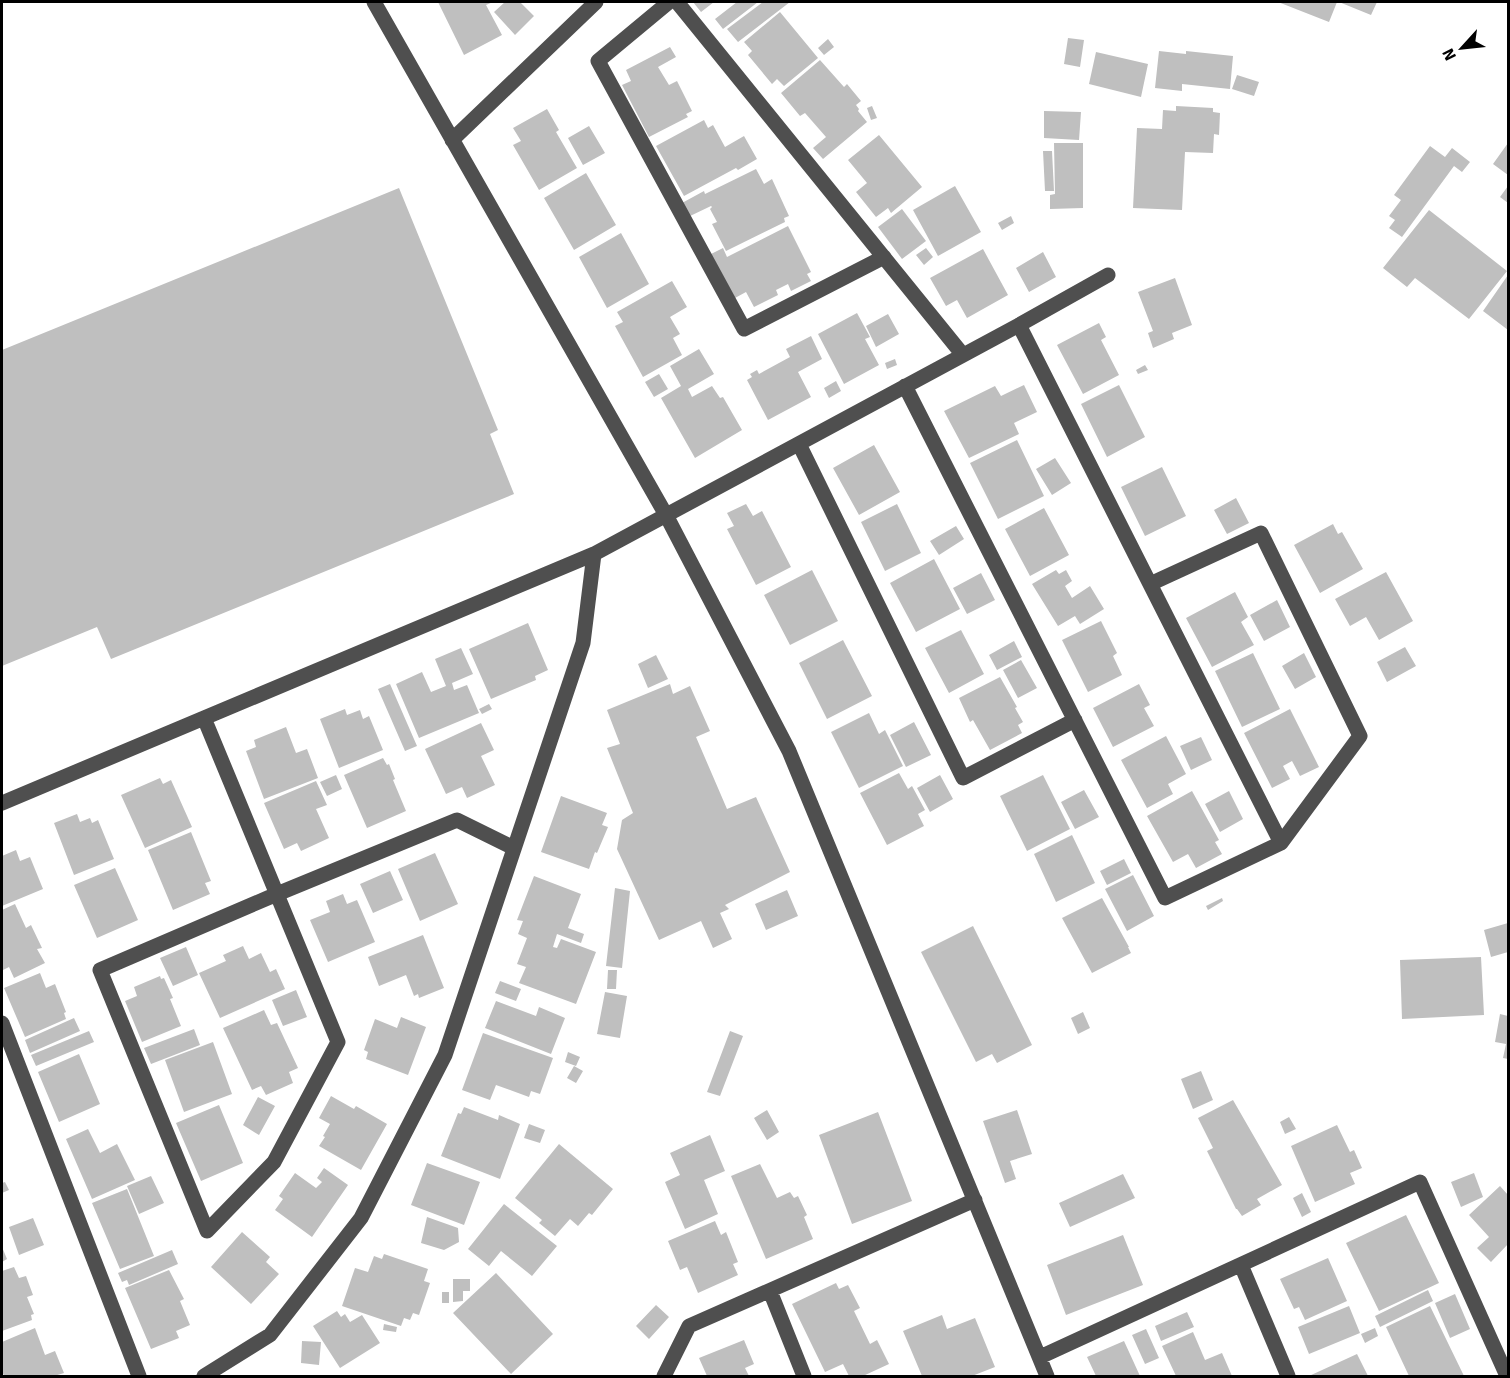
<svg xmlns="http://www.w3.org/2000/svg" width="1510" height="1378" font-family="Signika,sans-serif">
<style>
.building{fill:#bfbfbf}
.lines{fill:none;stroke-linecap:round;stroke-linejoin:round}
.minor{stroke:#4f4f4f;stroke-width:15}
</style>
<rect width="100%" height="100%" fill="#fff"/>
<path class="building" d="M438,2h55l-7,3 16,30 -38,20z
M505,2h15l14,14 -19,19 -21,-23z
M693,2h21l-13,10z
M737,2h21l-35,27 -8,-10z
M763,2h27l-52,40 -11,-13z
M1278,2h59l-8,20z
M1339,2h38l-6,13z
M780,12l38,46 -34,28 -7,-7 -5,5 -24,-29 4,-4 -8,-9z
M1068,38l16,2 -4,27 -16,-3z
M828,39l6,8 -10,8 -6,-7z
M670,47l6,10 -18,10 11,18 8,-4 15,30 -6,3 2,3 -39,20 -27,-52 9,-4 -5,-11z
M1159,51l27,3v-3l47,5 -3,33 -48,-5v7l-27,-3z
M1096,52l52,12 -7,33 -52,-13z
M820,60l24,27 3,-3 14,17 -5,4 3,4 -1,2 9,11 -44,37 -10,-11 13,-11 -21,-24 -5,3 -19,-23z
M1237,75l22,7 -5,14 -22,-7z
M872,106l5,12 -6,2 -4,-12z
M1176,106l37,2v4l7,1 -1,22 -5,-1 -1,19 -28,-1 -3,58 -49,-2 4,-80 25,1 1,-19 13,1z
M547,109l12,21 -3,2 21,36 -38,22 -26,-45 8,-4 -8,-13z
M1044,111l37,1 -2,28 -35,-2z
M704,120l4,8 5,-3 12,22 19,-11 13,23 -19,11 -2,-2 -52,28 -28,-50z
M589,126l16,27 -22,12 -15,-27z
M879,135l43,52 -31,26 -3,-5 -12,9 -20,-25 11,-9 -19,-23z
M1054,143h29v65l-33,1v-14l5,-1z
M1508,143v32l-15,-11z
M1430,146l15,11 7,-9 18,14 -8,10 -8,-6 -52,71 -13,-9 6,-8 -6,-4 12,-16 -7,-5z
M1043,151h9l2,40h-9z
M756,169l8,15 8,-5 17,37 -5,2 1,4 -59,29 -14,-27 5,-2 -7,-13 2,-2 -1,-1 -23,11 -6,-14 22,-12 1,3z
M586,173l30,52 -42,25 -30,-52z
M955,186l26,46 -43,24 -25,-46z
M1508,186v17l-8,-6z
M399,188l99,242 -8,4 24,60 -403,165 -14,-32 -95,39v-316z
M902,209l24,32 -24,18 -24,-32z
M1429,210l78,61 -38,48 -54,-41 -8,9 -24,-19z
M1011,216l3,7 -12,7 -4,-7z
M788,226l23,46 -4,2 4,7 -20,10 -3,-7 -12,6 2,5 -24,12 -8,-15 -11,6 -24,-44 12,-6 4,9z
M621,233l28,51 -42,24 -28,-51z
M926,248l7,9 -9,8 -8,-10z
M983,249l25,46 -41,23 -10,-18 -11,6 -16,-28z
M1043,252l13,25 -27,15 -13,-24z
M1508,275v55l-25,-19z
M1175,278l17,47 -20,8 2,6 -21,9 -5,-15 5,-2 -15,-39z
M672,281l15,26 -17,10 10,17 -7,4 9,17 -39,22 -28,-51 8,-4 -6,-10z
M857,313l13,24 -5,2 14,26 -35,19 -26,-50z
M888,314l11,20 -23,13 -10,-21z
M1099,323l7,14 -5,3 18,35 -36,19 -26,-49z
M811,336l11,23 -24,13 13,25 -43,23 -21,-40 5,-3 -2,-3 7,-4 2,4 31,-17 -4,-8z
M699,349l15,25 -26,15 4,8 20,-11 8,12 3,-1 19,33 -47,28 -34,-60 20,-12 -11,-20z
M895,359l2,6 -10,4 -2,-6z
M1145,365l3,5 -10,4 -2,-4z
M659,374l9,15 -14,8 -9,-15z
M836,381l5,10 -12,7 -5,-10z
M1024,385l13,27 -23,11 5,11 -50,24 -25,-47 51,-25 6,10z
M1119,385l26,52 -38,20 -26,-53z
M1017,440l27,56 -46,23 -28,-56z
M874,445l26,47 -41,23 -26,-47z
M1055,458l16,25 -19,12 -16,-26z
M1162,467l24,49 -41,20 -24,-49z
M1236,498l13,25 -22,11 -13,-24z
M746,504l7,12 9,-5 29,56 -35,18 -29,-56 7,-3 -7,-13z
M897,504l24,49 -36,18 -24,-49z
M1044,508l25,47 -39,21 -25,-47z
M1333,524l5,10 4,-2 21,37 -43,24 -26,-48z
M956,526l8,13 -25,16 -9,-14z
M934,559l26,50 -44,23 -26,-49z
M812,570l26,51 -48,24 -26,-50z
M1056,570l3,4 7,-4 6,11 -7,5 7,12 18,-12 14,23 -24,15 -5,-8 -17,10 -26,-42z
M1386,572l27,49 -34,19 -13,-23 -16,9 -15,-27z
M981,573l14,27 -28,14 -14,-26z
M1235,592l13,25 -7,5 13,23 -42,22 -26,-49z
M1277,600l13,27 -26,14 -14,-26z
M1101,621l16,32 -4,3 9,19 -34,17 -26,-52z
M528,623l20,47 -13,6 1,4 -45,19 -22,-50z
M961,630l23,44 -35,19 -24,-45z
M843,640l29,56 -45,23 -28,-56z
M1014,641l8,16 -25,13 -8,-15z
M1405,647l11,19 -29,16 -10,-20z
M461,648l12,26 -21,9 2,7 13,-5 12,28 -60,25 -23,-54 26,-12 9,20 15,-6 -11,-27z
M1253,653l27,56 -38,18 -27,-56z
M1304,653l12,24 -21,12 -13,-23z
M656,655l12,24 -20,9 -10,-24z
M1021,660l16,28 -19,10 -15,-28z
M1000,677l17,30 -2,1 8,14 -5,3 4,8 -32,17 -17,-30 -3,2 -11,-24z
M390,684l27,62 -12,5 -27,-62z
M670,684l3,10 17,-8 20,45 -14,6 31,72 29,-12 34,75 -65,33 4,4 -9,4 12,26 -19,9 -12,-27 -42,19 -42,-91 5,-29 11,-7 -26,-65 13,-4 -13,-34z
M1139,684l11,21 -6,3 10,18 -41,21 -20,-39z
M489,704l3,5 -10,5 -3,-5z
M345,709l2,6 13,-5 3,9 6,-3 14,34 -44,18 -19,-49z
M1290,709l29,58 -19,9 -8,-15 -9,5 7,13 -18,9 -28,-55z
M869,713l10,21 6,-4 18,36 -44,22 -28,-56z
M914,722l17,33 -25,12 -16,-32z
M481,723l13,27 -13,6 14,29 -28,13 -5,-11 -16,7 -21,-45z
M286,727l10,26 11,-4 11,29 -54,21 -18,-48 10,-4 -2,-7z
M1166,736l20,38 -18,10 5,10 -26,14 -26,-48z
M1201,737l11,23 -21,10 -11,-24z
M383,758l4,7 2,-1 6,15 -2,1 13,31 -39,17 -23,-53z
M899,773l9,16 4,-3 13,24 -7,4 6,12 -37,19 -27,-52z
M336,775l6,14 -15,7 -7,-14z
M940,775l13,24 -23,13 -13,-24z
M1043,775l27,54 -43,22 -27,-55z
M160,778l3,6 8,-4 21,47 -47,21 -24,-53z
M316,781l11,24 -11,4 13,29 -28,13 -4,-8 -13,6 -20,-46z
M1084,790l15,27 -24,12 -14,-27z
M1192,791l27,49 -4,2 7,12 -26,14 -8,-14 -15,8 -26,-46z
M1229,791l14,28 -23,13 -15,-28z
M561,796l46,17 -5,12 6,2 -11,26 -2,-1 -6,17 -48,-17z
M77,814l3,8 10,-4 2,5 6,-3 16,39 -40,16 -20,-52z
M191,832l20,49 -6,2 5,11 -37,16 -25,-60z
M1072,835l23,48 -39,19 -22,-48z
M16,850l4,11 10,-4 13,32 -41,17v-50z
M435,853l23,51 -38,17 -22,-52z
M1124,859l7,14 -24,12 -7,-14z
M115,868l23,52 -41,18 -23,-53z
M390,871l13,29 -30,13 -13,-29z
M1133,875l21,41 -27,15 -22,-42z
M534,876l47,18 -13,34 16,6 -3,9 -24,-9 -4,13 4,1 4,-9 35,13 -20,52 -57,-21 7,-16 -9,-3 10,-26 -9,-4 5,-13 -6,-1z
M615,888l15,3 -8,77 -16,-2z
M787,890l11,26 -32,14 -11,-26z
M343,894l4,10 10,-4 18,42 -47,20 -18,-42 20,-8 -4,-11z
M1102,898l27,49h-1l3,6 -39,20 -30,-55z
M1222,898l1,3 -15,9 -2,-4z
M15,904l11,24 5,-3 11,23 -5,1 8,14 -31,15 -5,-11 -6,3 -1,-4v-56z
M1508,923v29l-17,5 -7,-27z
M973,926l59,119 -35,18 -5,-9 -16,8 -55,-110z
M423,935l21,53 -25,10 -1,-4 -4,2 -8,-21 -27,11 -11,-29z
M243,946l6,13 12,-6 9,19 6,-3 9,20 -65,29 -21,-45 27,-12 -3,-6z
M186,947l12,28 -25,11 -13,-28z
M1481,957l3,58 -82,4 -2,-59z
M608,970h9l-1,19h-9z
M40,973l6,15 9,-4 11,28 -2,1 2,6 -41,18 -21,-49z
M160,976l1,3 3,-1 9,20 -3,1 11,27 -39,16 -17,-41 12,-5 -3,-9z
M500,981l21,8 -5,12 -21,-8z
M296,990l11,27 -24,9 -11,-26z
M605,992l22,4 -7,42 -23,-4z
M496,1001l40,15 3,-9 26,11 -14,36 -66,-26z
M264,1010l7,15 6,-2 21,45 -9,4 4,11 -27,12 -5,-9 -9,4 -29,-62z
M1083,1012l7,16 -12,6 -7,-16z
M1500,1014l8,2v43l-5,-1 3,-14 -11,-2z
M401,1017l25,10 -18,48 -42,-16 2,-7 -4,-2 11,-31 22,9z
M74,1018l6,13 -50,22 -5,-13z
M194,1029l6,16 -49,19 -7,-16z
M89,1031l5,11 -58,24 -5,-11z
M730,1031l13,5 -23,60 -13,-4z
M483,1033l70,25 -13,36 -9,-3 -2,6 -33,-12 -6,15 -28,-10z
M213,1042l19,52 -48,18 -19,-52z
M568,1052l12,5 -4,9 -11,-4z
M79,1054l21,50 -41,18 -21,-50z
M574,1066l9,5 -7,12 -9,-5z
M1201,1071l12,29 -20,9 -12,-30z
M331,1096l23,13 2,-3 31,18 -26,46 -42,-24 6,-9 -2,-1 7,-12 -11,-6z
M258,1097l17,9 -16,29 -16,-10z
M1233,1100l49,85 -25,14 4,6 -19,11 -5,-7h-1l-29,-58 6,-3 -15,-30z
M219,1105l24,58 -42,18 -25,-58z
M464,1107l34,13 1,-5 21,9 -20,55 -59,-23 17,-43 3,1z
M767,1110l12,22 -12,8 -13,-22z
M1017,1110l15,44 -22,7 6,18 -11,4 -22,-62z
M878,1112l34,89 -60,23 -33,-89z
M1289,1117l7,12 -11,5 -5,-12z
M529,1124l16,6 -5,13 -16,-5z
M1337,1125l13,27 4,-2 8,18 -12,5 5,11 -40,18 -24,-56z
M88,1129l12,24 17,-9 18,36 -43,19 -26,-60z
M710,1135l15,36 -21,9 14,34 -33,15 -20,-47 15,-7 -10,-22z
M559,1144l54,45 -21,26 -3,-2 -11,13 -8,-7 -15,17 -16,-13 3,-3 -27,-22z
M427,1163l53,19 -16,43 -53,-20z
M760,1164l17,34 13,-6 4,6 4,-2 9,19 -3,2 9,22 -47,20 -35,-83z
M324,1168l24,17 -36,52 -37,-27 8,-11 -4,-3 16,-23 21,15 6,-6 -5,-4z
M1474,1173l9,24 -22,10 -10,-25z
M1123,1174l12,24 -65,29 -11,-24z
M151,1176l13,27 -25,11 -12,-28z
M5,1182l4,8 -7,3v-10z
M1500,1186l8,9v49l-17,18 -14,-14 12,-11 -20,-22z
M127,1189l27,67 -34,13 -28,-66z
M1302,1193l9,19 -9,5 -9,-19z
M504,1204l53,42 -25,30 -31,-25 -12,15 -21,-17z
M1406,1215l33,68 -60,28 -33,-68z
M427,1217l31,11 1,14 -15,8 -23,-7z
M33,1218l11,27 -25,10 -10,-28z
M715,1221l6,14 5,-3 12,30 -5,2 5,11 -40,18 -11,-26 -7,3 -12,-29z
M242,1232l28,25 -4,5 13,12 -28,30 -40,-37z
M1123,1235l20,50 -77,30 -19,-50z
M2,1247l5,12 -5,3z
M172,1250l6,14 -49,21 -2,-5 -5,2 -4,-9z
M384,1254l44,15 -4,12 6,2 -11,32 -6,-2 -3,7 -6,-2 -3,8 -59,-20 13,-38 13,4 6,-16 8,3z
M1328,1258l19,43 -42,19 -6,-13 -5,2 -14,-30z
M14,1267l5,11 7,-2 7,19 -6,2 7,17 -3,1 1,5 -30,11v-60z
M169,1270l15,29 -4,2 10,24 -14,6 3,7 -28,11 -26,-61z
M496,1273l57,61 -42,40 -58,-61z
M453,1279h17v12h-7v10l-10,1z
M836,1283l3,6 9,-4 12,23 -6,3 16,33 7,-4 12,24 -26,12h-14l-6,-12 -18,8 -33,-68z
M1428,1290l5,11 -53,26 -5,-11z
M442,1292h7v11h-7z
M1455,1294l15,35 -20,9 -15,-35z
M656,1305l13,12 -20,22 -13,-13z
M1349,1306l11,27 -51,21 -11,-27z
M1430,1306l34,70h-55l-23,-49z
M337,1311l4,6 4,-3 5,8 12,-7 18,28 -40,25 -27,-42z
M1187,1312l7,15 -33,14 -6,-15z
M942,1315l5,14 28,-11 20,49 -23,9h-50l-19,-45z
M384,1324l13,3 -1,5 -13,-2z
M35,1328l10,27 10,-4 9,22 -10,3h-50l-2,-5v-29z
M1375,1328l3,8 -13,7 -4,-9z
M1146,1329l13,29 -14,6 -13,-29z
M1193,1332l12,28 17,-7 10,23h-56l-14,-30z
M744,1340l10,24 -9,4 4,8h-42l-8,-18z
M302,1341l19,1 -2,23 -18,-2z
M1124,1341l16,35h-44l-9,-19z
M1357,1354l11,22h-59z"/>
<g class="lines">
<path class="minor" d="M374,2l292,513 123,236 258,625
M669,2l-71,59 146,268 140,-72
M677,2l286,353
M452,140l144,-138
M905,386l260,512 116,-55 79,-107 -99,-203 -111,51 -131,-259
M799,444l164,334 112,-58
M1150,584l131,259
M204,718l134,324 -64,120 -67,69 -107,-261 177,-76 180,-74 57,28
M2,803l592,-249 425,-229 89,-50
M2,1023l137,353
M1241,1265l47,111
M770,1291l34,85
M1040,1357l380,-175 87,194
M204,1376l66,-41 91,-117 84,-163 138,-412 11,-89
M664,1376l25,-50 286,-126"/>
</g>
<rect width="1510" height="1378" fill="none" stroke="#000000" stroke-width="6"/>
<g transform="translate(1462 48) rotate(243)" stroke="#ffffff" stroke-width="4.5" paint-order="stroke">
<path d="M0-4.5L10 22L0 15L-10 22Z" fill="#000000"/>
<text y="-9" font-size="16" font-weight="bold" text-anchor="middle" fill="#000000">N</text>
</g>
</svg>
